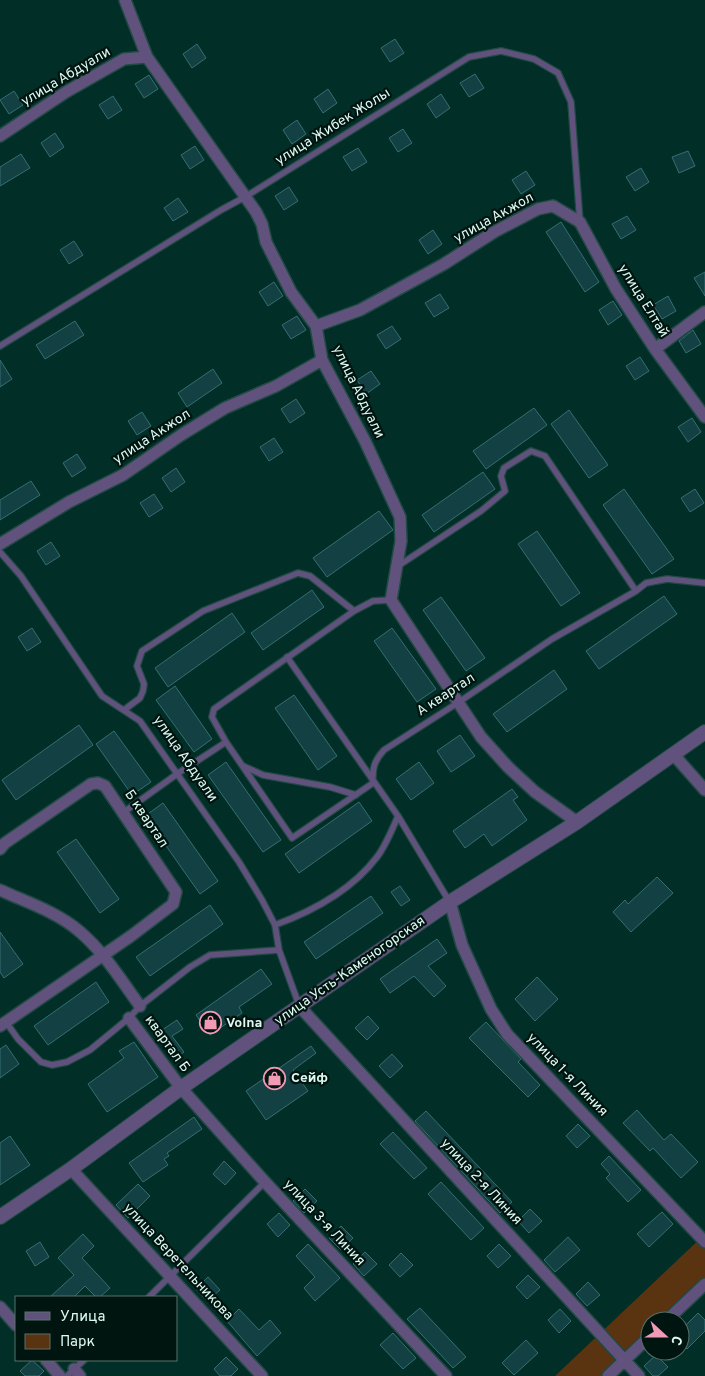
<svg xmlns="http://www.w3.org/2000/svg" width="705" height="1376" font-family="Overpass,sans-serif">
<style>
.green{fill:#5a3310}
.building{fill:#134143;stroke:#356f72}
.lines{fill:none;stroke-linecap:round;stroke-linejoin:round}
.service-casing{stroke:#204a43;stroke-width:8}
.minor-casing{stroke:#204a43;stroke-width:14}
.tertiary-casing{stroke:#204a43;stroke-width:16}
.service{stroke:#61527d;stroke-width:5.5}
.minor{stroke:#61527d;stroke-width:11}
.tertiary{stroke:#61527d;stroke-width:14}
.labels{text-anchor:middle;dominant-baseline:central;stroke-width:4.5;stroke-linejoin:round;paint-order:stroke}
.street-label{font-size:14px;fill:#ddf9f2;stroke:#001410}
.poi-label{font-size:14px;font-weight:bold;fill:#ddf9f2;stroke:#001410;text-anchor:start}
</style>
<rect width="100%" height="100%" fill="#012e27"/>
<path class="green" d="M705,1234v47l-42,40h-13v12l-46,43h-49z"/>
<path class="building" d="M395,39l9,14 -14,9 -9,-14z
M197,44l9,14 -14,10 -9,-14z
M475,74l9,14 -15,9 -9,-14z
M149,75l9,14 -14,9 -9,-14z
M328,89l9,14 -14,10 -9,-14z
M14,91l9,14 -14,9 -9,-14z
M441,94l9,14 -14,10 -9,-14z
M113,96l9,14 -14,9 -9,-14z
M297,120l9,14 -14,10 -9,-14z
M403,129l9,14 -14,9 -9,-14z
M55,133l9,14 -14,10 -9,-14z
M195,146l9,14 -14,9 -9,-14z
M358,148l9,14 -15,9 -9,-14z
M688,151l7,15 -16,7 -7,-16z
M21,154l9,14 -30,18v-19z
M641,168l8,14 -14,9 -9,-14z
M526,171l9,14 -14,9 -9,-14z
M289,187l9,14 -14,9 -9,-14z
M178,198l10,14 -15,9 -9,-13z
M627,216l9,14 -15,9 -9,-15z
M561,222l38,60 -14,10 -39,-60z
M433,230l9,14 -14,10 -9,-14z
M74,241l9,14 -14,9 -9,-14z
M705,272v24l-11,-18z
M274,282l9,14 -15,10 -9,-14z
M440,294l9,14 -15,9 -9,-14z
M668,296l8,15 -14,8 -9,-14z
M613,301l9,14 -14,10 -9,-15z
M297,316l9,14 -15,9 -9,-14z
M75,321l9,14 -39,24 -9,-14z
M392,326l9,13 -15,10 -9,-14z
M693,330l8,14 -15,9 -7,-12z
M640,357l9,14 -14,9 -9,-14z
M0,360l12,19 -12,8z
M213,369l9,14 -35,24 -9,-14z
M371,371l9,13 -14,10 -9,-14z
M296,399l9,14 -15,10 -9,-14z
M534,408l13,17 -61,44 -13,-18z
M569,410l39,55 -19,13 -38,-54z
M142,412l9,14 -14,9 -9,-14z
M692,418l9,14 -13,10 -10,-15z
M274,438l9,14 -14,9 -9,-14z
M77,454l9,14 -14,9 -9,-14z
M176,468l9,14 -14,10 -9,-14z
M483,472l12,17 -61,43 -12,-17z
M31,481l9,14 -40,25v-20z
M624,489l50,70 -22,15 -49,-69z
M695,489l9,14 -14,9 -9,-14z
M154,494l9,14 -14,9 -9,-14z
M379,511l14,19 -66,47 -14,-19z
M537,531l43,62 -19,13 -43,-62z
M51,542l9,14 -14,9 -9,-14z
M312,590l12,17 -61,43 -12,-17z
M664,596l13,18 -78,55 -13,-18z
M441,597l44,61 -19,13 -43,-61z
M232,613l13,19 -77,55 -13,-19z
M32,628l9,14 -14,9 -9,-14z
M392,628l44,61 -19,13 -43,-61z
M554,670l13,19 -60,43 -14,-18z
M175,686l37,53 -18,13 -38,-52z
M294,695l43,61 -19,14 -43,-62z
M79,725l14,20 -77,55 -14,-20z
M114,731l37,51 -19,13 -36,-51z
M460,735l15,21 -24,16 -14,-21z
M226,762l55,78 -18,12 -55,-77z
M419,762l15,21 -23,17 -15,-21z
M512,789l6,8 -5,3 14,20 -35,26 -8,-12 -19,14 -12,-17z
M359,802l13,19 -73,52 -14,-19z
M163,803l55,78 -18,13 -55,-78z
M76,839l43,60 -19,14 -43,-61z
M657,877l16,16 -42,39 -18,-20 12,-12 3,4z
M400,886l10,14 -9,6 -10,-14z
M371,896l12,17 -67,46 -12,-17z
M210,905l13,19 -73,52 -14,-19z
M0,932l23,32 -19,14 -4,-6z
M437,939l10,14 -19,13 18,20 -12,11 -20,-21 -24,17 -10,-14z
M261,969l11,15 -33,23 3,6 -32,22 -14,-20z
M537,977l21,22 -23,22 -20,-22z
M96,982l13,20 -61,43 -14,-19z
M368,1016l11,12 -12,12 -12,-12z
M177,1020l6,9 -11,7 12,16 -10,7 -18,-25z
M486,1022l35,37 -3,3 22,23 -12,12 -59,-59z
M134,1042l24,35 -51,35 -19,-28 36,-26 -5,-7z
M6,1045l13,19 -19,14v-29z
M311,1046l5,7 -23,17 15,21 -42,29 -20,-29z
M392,1054l11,12 -13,12 -11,-12z
M637,1110l27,30 7,-6 27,28 -17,16 -28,-30 -3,3 -27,-28z
M426,1111l86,91 -12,11 -85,-92z
M194,1117l8,12 -35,24 2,3 -5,3 4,6 -25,17 -14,-19z
M578,1124l12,12 -13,12 -11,-12z
M393,1132l34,36 -13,11 -34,-35z
M10,1136l20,29 -30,20v-42z
M609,1156l32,34 -13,12 -22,-24 4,-4 -9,-10z
M224,1161l12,12 -11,12 -12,-11z
M441,1182l43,46 -13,12 -43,-46z
M138,1184l12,12 -22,22 -12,-13z
M305,1189l12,12 -13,12 -11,-12z
M530,1209l12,12 -13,12 -11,-12z
M662,1212l11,12 -24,23 -12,-13z
M279,1213l11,12 -12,12 -11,-13z
M341,1226l12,12 -12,12 -12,-12z
M83,1234l11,12 -12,12 28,30 -10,9h-4l-11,-11 -11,11h-24l24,-22 -16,-17z
M568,1237l12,13 -25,22 -11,-12z
M40,1242l9,15 -14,9 -9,-15z
M308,1244l32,34 -25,23 -11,-13 11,-11 -19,-21z
M499,1244l12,12 -13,12 -11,-12z
M365,1252l12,12 -13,12 -11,-12z
M401,1253l12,12 -13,12 -11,-12z
M528,1275l12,12 -13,12 -11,-12z
M208,1277l12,13 -13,11 -11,-12z
M588,1282l12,13 -13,11 -11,-12z
M420,1308l46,49 -13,11 -46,-49z
M239,1309l20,21 11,-10 11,13 -24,23 -30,-35z
M560,1309l11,12 -12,12 -11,-13z
M698,1313l7,7v11l-18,18 -7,-7v-11z
M393,1333l23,25 -13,11 -23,-24z
M526,1340l12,13 -24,22 -12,-12z
M656,1355l12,12 -10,9h-5l-9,-10z
M226,1357l12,12 -7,7h-11l-6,-7z
M32,1360l12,11 -5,5h-14l-5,-5z"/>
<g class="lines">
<defs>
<path id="service" d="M0,346l221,-136 24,-13 224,-140 32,-6 33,8 24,14 13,29 9,120
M0,552l21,24 81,120 38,25 99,141 23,38 13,25 4,25 20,55
M398,566l83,-55 24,-20 -4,-15 3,-8 27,-17 14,5 91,135
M391,600l-18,1 -19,10 -140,98 -2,8 14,25 66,96 81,-55c-1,-14 1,-22 11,-33l75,-48 93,-63 84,-48 10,-8 21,-4 38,4
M287,657l111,159 51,85
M124,710l16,-12 3,-7 1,-7 -7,-18 5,-15 61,-40 95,-38 12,3 44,35
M243,766l20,9 67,12 26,8
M124,812l53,-38 49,-32
M275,925c38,-14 77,-35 102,-68 9,-12 15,-27 21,-41
M6,1022l12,17 23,23 11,3 15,-3 23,-12 39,-32 11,-12 50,-39 20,-12 69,-5
M149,1297l116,-115
M67,1376l17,-16"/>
<path id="minor" d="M125,0l22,57
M0,136l66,-44 58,-33 23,-2 109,155 6,12 4,18 25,50 25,34 6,34 43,81 35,76 1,24 -10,59 90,137 27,30 27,25 42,30
M316,326l44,-16 84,-46 50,-32 44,-23 15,-3 27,16 36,67 39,60 50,68
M655,349l50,-37
M0,544l69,-42 54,-27 58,-40 44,-27 51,-22 46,-26
M673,754l32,36
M0,849l5,-6 86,-59 7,-1 7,3 71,106 -3,12 -42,32 -131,90
M0,890c26,12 57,22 79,41 25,21 42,49 61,75
M450,902l12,43 29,64 16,25 198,208
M300,1007l339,369
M129,1018l52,70 84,94 181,194
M71,1169l191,207
M0,1307l16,18
M666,1321l39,-37
M46,1360l14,16
M74,1369l6,7
M608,1376l42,-40"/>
<path id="tertiary" d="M0,1217l71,-48 110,-81 269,-186 127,-80 128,-90"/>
</defs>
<use href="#service" class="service-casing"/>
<use href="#minor" class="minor-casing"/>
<use href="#tertiary" class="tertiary-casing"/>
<use href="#service" class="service"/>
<use href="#minor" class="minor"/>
<use href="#tertiary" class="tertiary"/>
</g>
<defs>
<symbol id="shop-ring" viewBox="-11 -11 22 22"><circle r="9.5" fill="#001410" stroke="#f09ab5" stroke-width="1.5"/><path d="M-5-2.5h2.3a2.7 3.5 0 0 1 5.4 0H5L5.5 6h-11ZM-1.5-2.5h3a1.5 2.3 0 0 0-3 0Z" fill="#f09ab5"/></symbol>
</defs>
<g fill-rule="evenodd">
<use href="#shop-ring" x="198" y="1010" width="25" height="25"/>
<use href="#shop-ring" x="262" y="1066" width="25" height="25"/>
</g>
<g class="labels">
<g class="street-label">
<text transform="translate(66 77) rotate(-31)">улица Абдуали</text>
<text transform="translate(333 127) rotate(-32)">улица Жибек Жолы</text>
<text transform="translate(494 218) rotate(-29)">улица Акжол</text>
<text transform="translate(643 301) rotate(58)">улица Елтай</text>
<text transform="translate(358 392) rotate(64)">улица Абдуали</text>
<text transform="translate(152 437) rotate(-33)">улица Акжол</text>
<text transform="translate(446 695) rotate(-33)">А квартал</text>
<text transform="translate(185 759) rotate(55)">улица Абдуали</text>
<text transform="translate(146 819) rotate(56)">Б квартал</text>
<text transform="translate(350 971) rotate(-35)">улица Усть-Каменогорская</text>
<text transform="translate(167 1044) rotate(54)">квартал Б</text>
<text transform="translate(567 1075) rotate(46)">улица 1-я Линия</text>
<text transform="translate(481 1182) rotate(47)">улица 2-я Линия</text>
<text transform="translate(324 1223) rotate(47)">улица 3-я Линия</text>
<text transform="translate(178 1262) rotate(47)">улица Веретельникова</text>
</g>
<g class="poi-label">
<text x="226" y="1023">Volna</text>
<text x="291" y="1078">Сейф</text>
</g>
</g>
<rect x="15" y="1296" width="162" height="65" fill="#001410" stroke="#58706a"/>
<rect x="25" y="1312" width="25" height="8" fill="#61527d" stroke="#58706a"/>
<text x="60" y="1321" font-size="15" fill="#ddf9f2">Улица</text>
<rect x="25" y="1334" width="25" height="15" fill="#5a3310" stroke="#58706a"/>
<text x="60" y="1346" font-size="15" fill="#ddf9f2">Парк</text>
<g transform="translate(665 1336) rotate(111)"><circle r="24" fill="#001410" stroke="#58706a"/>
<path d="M0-4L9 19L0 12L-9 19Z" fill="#f09ab5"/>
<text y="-8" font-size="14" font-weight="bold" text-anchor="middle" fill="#ddf9f2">С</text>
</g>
</svg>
